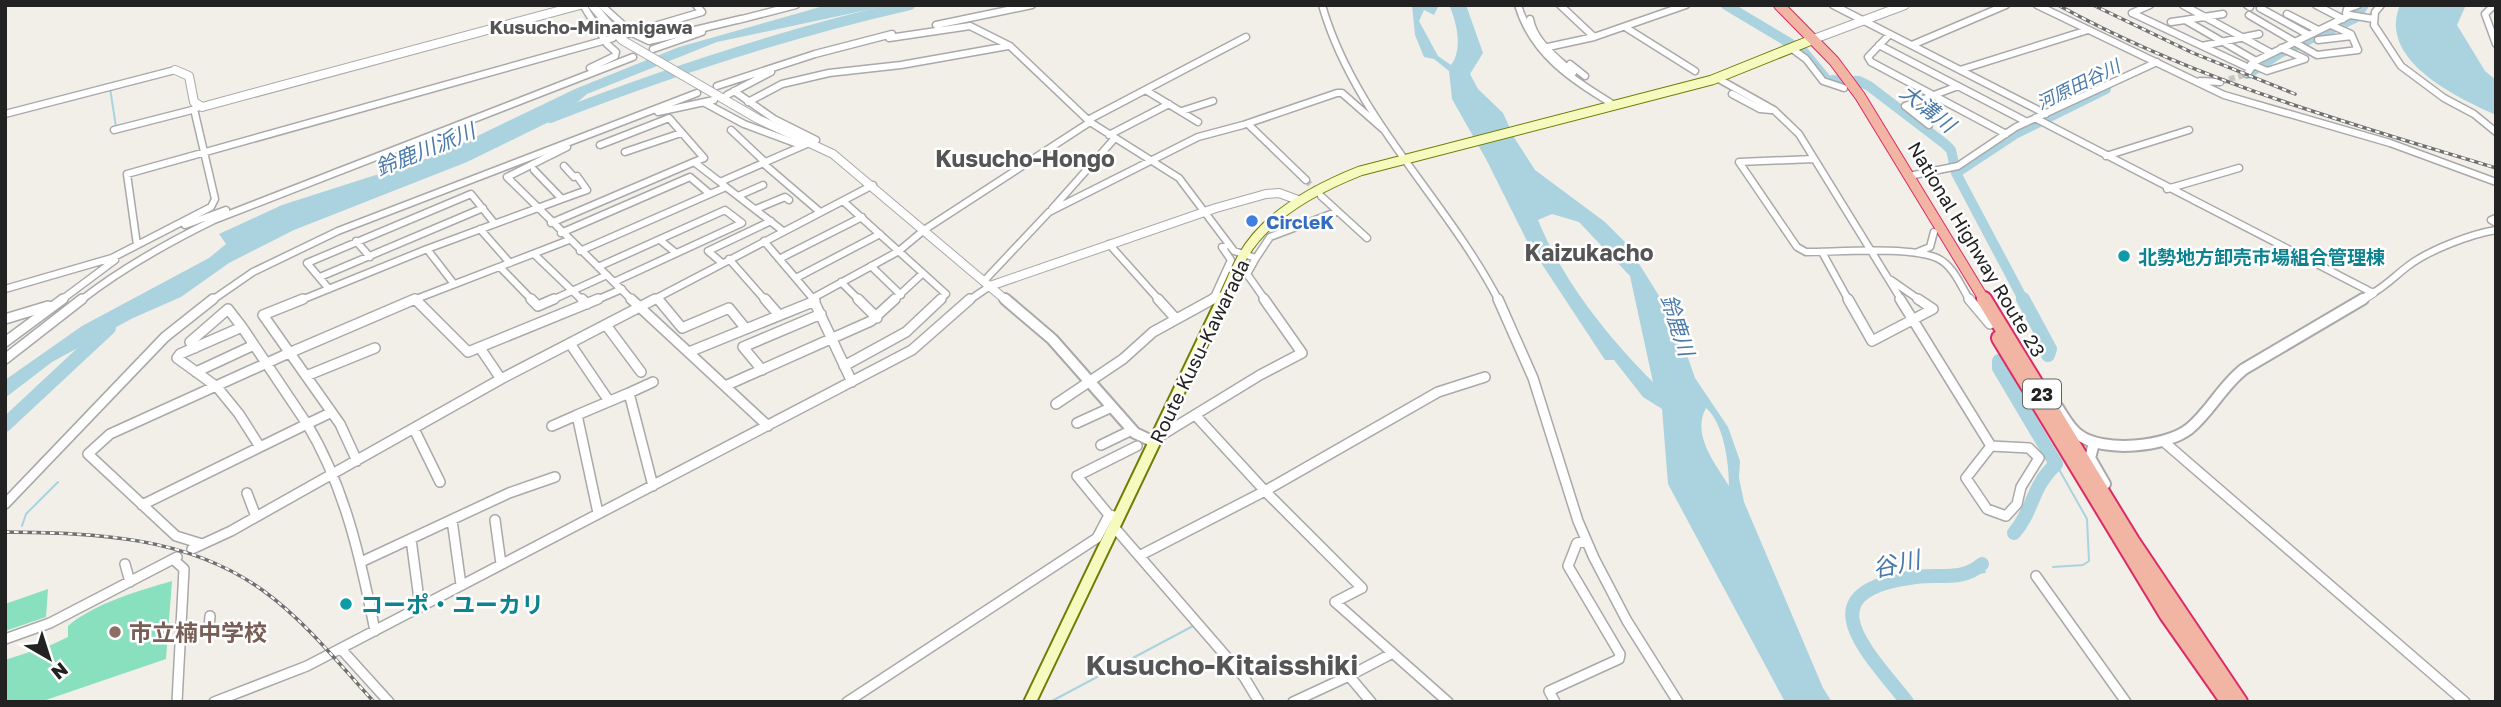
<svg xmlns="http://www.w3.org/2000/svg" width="2501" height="707" font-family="'Golos Text','Noto Sans JP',sans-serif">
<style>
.pitch{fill:#88e0be}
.water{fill:#aad3df;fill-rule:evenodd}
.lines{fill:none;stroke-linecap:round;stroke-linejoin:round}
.stream{stroke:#aad3df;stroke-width:2}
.river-far1{stroke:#aad3df;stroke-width:10}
.river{stroke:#aad3df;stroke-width:14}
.minor-tunnel{stroke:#c8c6c1;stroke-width:6;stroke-dasharray:6 3.5;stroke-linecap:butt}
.minor-far1-casing{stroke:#a9a9a9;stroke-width:9}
.minor-casing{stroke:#a9a9a9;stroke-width:12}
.tertiary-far1-casing{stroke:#a9a9a9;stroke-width:10}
.tertiary-casing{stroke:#a9a9a9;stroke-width:14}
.secondary-far1-casing{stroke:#707d05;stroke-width:11}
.secondary-casing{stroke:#707d05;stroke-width:15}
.trunk-far1-casing{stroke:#dc2a67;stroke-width:12}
.trunk-casing{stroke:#dc2a67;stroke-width:18}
.minor-far1{stroke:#fff;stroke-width:6}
.minor{stroke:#fff;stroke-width:9}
.tertiary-far1{stroke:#fff;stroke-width:8}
.tertiary{stroke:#fff;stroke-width:10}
.secondary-far1{stroke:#f7fabf;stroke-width:9}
.secondary{stroke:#f7fabf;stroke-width:11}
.trunk-far1{stroke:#f2b4a3;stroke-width:10}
.trunk{stroke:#f2b4a3;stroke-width:14}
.rail-casing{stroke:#707070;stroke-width:3.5}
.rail{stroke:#fff;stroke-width:2;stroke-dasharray:4.5;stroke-linecap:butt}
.shop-dot{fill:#3f7fe0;stroke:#fff;stroke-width:2.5}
.culture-dot{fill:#0f9aa8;stroke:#fff;stroke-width:2.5}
.education-dot{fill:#8d6e63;stroke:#fff;stroke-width:2.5}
.labels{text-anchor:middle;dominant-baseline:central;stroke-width:5;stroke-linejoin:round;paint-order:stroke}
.far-water-label{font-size:18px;font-style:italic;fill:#4a7aab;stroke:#fff}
.shield{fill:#fff;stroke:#646464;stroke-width:2}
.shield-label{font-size:18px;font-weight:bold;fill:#222}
.far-quarter-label{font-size:19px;font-weight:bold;fill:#555;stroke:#fff}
.shop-label{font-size:19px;font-weight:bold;fill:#366cbe;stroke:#fff;text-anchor:start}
.street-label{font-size:19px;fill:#222;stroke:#fff}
.culture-label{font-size:19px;font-weight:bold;fill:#0d838f;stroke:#fff;text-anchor:start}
.water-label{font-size:21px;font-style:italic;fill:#4a7aab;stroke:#fff}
.quarter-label{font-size:23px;font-weight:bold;fill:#555;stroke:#fff}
.near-culture-label{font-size:23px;font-weight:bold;fill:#0d838f;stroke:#fff;text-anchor:start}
.near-education-label{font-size:23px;font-weight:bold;fill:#785e54;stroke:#fff;text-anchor:start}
.near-water-label{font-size:24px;font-style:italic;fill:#4a7aab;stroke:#fff}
.near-quarter-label{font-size:28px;font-weight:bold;fill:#555;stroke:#fff}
</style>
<rect width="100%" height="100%" fill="#f2efe9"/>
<path class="pitch" d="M172,581l-6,78 -126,43h-35v-42l46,-15 17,-8v-11c27,-23 70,-35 104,-45z
M48,589l-2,28 -41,14v-27z"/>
<path class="water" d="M827,5h63l-173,37 -130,52 -26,22 -94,46 -173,68 -65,33 -48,34 -48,21 -81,44 -47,36v-18l77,-54 127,-68 17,-14 -7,-10 63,-29 156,-50 137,-66 104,-42z
M1412,5h27l-5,10 -10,-5 -5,11 19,35 13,9c12,-15 6,-43 -2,-60h17l17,48 -13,21 8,15 25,24 12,26 20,31 70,52 21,21 50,80 19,55 33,49 12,34 -1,17 5,24 79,186 9,14h-47l-117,-218 -6,-75 -19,-12 -29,-37h-9l-77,-117 -42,-84 -34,-60 -3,-28 -15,-12 -10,-2 -9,-22zM1552,214l27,8 51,54 23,106c-46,-46 -90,-101 -115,-162zM1706,408c18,15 23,56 23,78 -13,-22 -38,-51 -23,-78z
M2400,5h66l-9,20 28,46 11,9v35c-40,-18 -119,-55 -96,-110z"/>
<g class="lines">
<path class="stream" d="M110,88l6,39
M22,526l4,-12 32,-32
M2053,567l30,-2 6,-4 -2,-42 -31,-55
M1971,574l14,-2
M1050,702l143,-76"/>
<path class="river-far1" d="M1726,5l77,46 24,29 32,1 10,5 76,58 6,6 5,23 68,128
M2248,74l32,-21 75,-35 9,-13
M550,118c118,-46 236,-85 360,-113
M1956,173l59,-39 91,-45"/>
<path class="river" d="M2023,299l27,50 -2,6
M1999,361v7l57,96c-25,23 -22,46 -42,69
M5,425l104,-97
M1907,702c-42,-53 -103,-111 9,-125 25,-3 47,4 66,-13"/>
<path class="minor-tunnel" d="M2220,82l27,-8
M1306,180l15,16"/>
<defs>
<path id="minor-far1" d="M583,5l24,39 9,8 -1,4 -25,12
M601,5l31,28 17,8 92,-22
M1322,5c32,112 124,194 177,296
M1518,5c15,50 54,74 96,100
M1560,5l34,32
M1833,5l213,109
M2037,5l187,90 166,48 106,39
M2183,5l88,48
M2247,5l3,2
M2316,5l27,14
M2381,5l-6,7 -1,13 27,41 43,32 30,16 22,18
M2494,5l-9,9 11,30
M2260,8l49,27
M2132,13l117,55
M2132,13l18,-8
M2287,14l31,16
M2249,15l46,27
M2350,15l-4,-2 1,-4 11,-4
M1530,19c4,23 26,38 43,54
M738,20l58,-15
M2185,20l38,-6
M2171,22l14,-2 71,41
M936,25l96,-20
M1625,27l70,44
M1890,34l-22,23 3,5 135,72
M624,35l78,-23 -6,-7
M889,38l81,-12 40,20 80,76 89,56 55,73 22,7 14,-21 66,-25
M2318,40l34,-4
M2294,42l23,13 41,-5 -7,-16 -20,-9
M1879,45l148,77
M1912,45l94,-40
M2202,46l57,-12
M1548,47l46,-10 92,-32
M1791,48l15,11 17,22 21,7
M653,49l49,-17
M1570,64l15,12
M2251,64l16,7 38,-12 -24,-11
M1960,70l128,-40
M2247,74l9,-13 94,-46 24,4
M1717,78l57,32 25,24 103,167
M2200,81l20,1
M717,86l98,-32 77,-20
M734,91l40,28 42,21
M1147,91l51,31
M1732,94l28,15 11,1
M727,95l44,-23
M748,102l34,-18 47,-11 72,-8 107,-19
M705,103l39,21 59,22
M1182,111l31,-10
M658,112l56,-12
M5,114l170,-44
M2035,118l338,175c14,-8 23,-18 35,-27 21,-16 63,-32 88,-36
M1088,120l158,-83
M1248,124l58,56
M1929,125l-24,-19 53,-20
M114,130l82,-21
M731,130l35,33
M1109,135l60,-31
M600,145l69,-27 35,40 -10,4 26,20
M567,147l-60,30 126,124
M625,152l56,-19
M2106,156l83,-26
M1814,159l-75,3 58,85 9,5c32,0 103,-6 131,6 16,7 24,28 33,43
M764,164l56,48
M1909,176l49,-10 58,-39 141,-65
M726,187l57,44
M2167,189l72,-21
M738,196l25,-11
M1321,196l46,42
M562,199l25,-9 -10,-14 -3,1 -10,-11
M843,201l103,93 -7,7
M756,209l29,-12 4,3
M1052,209l63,-71
M2496,218l-5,2 5,3
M551,223l143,-61
M185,225l41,-15
M480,229l30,34
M561,233l129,-56 20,17
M660,240l16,13
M356,241l14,16
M764,241l51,60
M1109,244l51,57
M137,245l-10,-71 486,-136
M580,251l146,-64 -6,-5 96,-42
M1822,252l27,49
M1918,252l12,-5 4,-15
M534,254l49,47
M1256,258l-9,16 19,27
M729,259l37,42
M779,259l83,-42
M722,263l-14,-12 63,-30
M871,266l30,29
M500,267l33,34
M598,267l127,-57 17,13 -128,59
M320,277l163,-69
M796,278l84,-44
M1891,280l30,21
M984,281l65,-69 149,-75 45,-12 94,-32h5l41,36
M841,282l19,19
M454,284l-27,-35 135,-50 -28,-29
M5,289l107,-31 99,-51 4,-8 -21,-90
M329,289l-22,-26 164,-69 24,30
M1215,295l16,-35 -9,-13 6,-2
M657,298l2,3
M813,298l86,-47 25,-21 166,-108
M60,301l55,-41
M80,301c42,-33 87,-58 134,-81l419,-163
M211,301l42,-29 85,-41 359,-138
M299,301l128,-52
M411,301l158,-61
M550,301l57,-26
M594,301l28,-12
M651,301l222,-116
M893,301l30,-28
M968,301l22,-15
M1210,301l5,-6 9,1"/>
<path id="minor" d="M303,299l-40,16 77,109 17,37
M415,299l53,53 130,-53
M531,299l7,7 16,-7
M582,299l5,5
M631,299l137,127
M658,299l24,29 47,-20 17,21
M765,299l14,16
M813,299l39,83
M858,299l19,19
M1158,299l18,20
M1498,299l35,79 45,143 16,37 33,63 51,81
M1848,299l24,42 61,-32 -15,-10
M1900,299l91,147
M1969,299l21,25
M5,319l43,-13
M606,325l35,47
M242,327l65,97 -47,23 -21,-33 -22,-27 -40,-29 3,-4z
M5,342l58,-43
M571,345l38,56
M195,348l-5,-6 38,-33 14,18
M480,348l21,31
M689,352l126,-51
M289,353l126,-54
M5,359l77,-60
M844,366l62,-34 35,-33
M762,370l-19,-23 78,-33
M196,372l58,-27
M306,376l69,-28
M725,386l146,-65 24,-22
M629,393l24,-11
M1056,404l67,-45 30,-27 60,-33
M1196,416l69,75 97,97 -27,14 113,100
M1077,423l35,-16
M307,424c38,63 54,136 68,207
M307,424l23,-11
M552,426l25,-11
M414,429l26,53
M1157,438l103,-63 42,-22 -38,-54
M2163,441l302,261
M1101,445l31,-15
M1991,446l38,2 10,10 -18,29 -4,17 -11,12 -19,-7 -21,-31z
M247,493l9,24
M5,504l160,-167 48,-38
M142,505l118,-58
M598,513l-21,-98 52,-22 24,93
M1109,515l-32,-39 60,-30
M452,520l9,65
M495,520l6,44
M1114,527l130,150 15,25
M411,539l9,68
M202,544l-26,-8 -88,-82 22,-20 179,-81
M192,549l39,-18 270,-152 154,-80
M1141,555l124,-64 173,-99 47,-15
M173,559l11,10 -7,133
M361,562l148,-69 46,-16
M125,564l5,18
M2036,576l90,126
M5,639l45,-16 127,-66
M180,641l29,-12 1,-13
M341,649l48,53
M1349,676l42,-22
M214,702l93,-36 605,-316 58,-51
M847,702l250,-164 12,-23 10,2
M1293,702l56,-26 22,26
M1555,702l-6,-11 70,-32 1,-5 -52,-88 9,-23 9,-2"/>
<path id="tertiary-far1" d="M592,5l30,35 136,79 75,35 174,147
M1814,39l91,-34
M175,70l14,6 5,26 8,5 378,-102
M990,286l226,-78 50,-14 13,-1 19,7
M2360,301l13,-8"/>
<path id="tertiary" d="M1005,299l47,40 83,94 19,9
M2056,405c7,10 13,23 23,30 24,18 87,12 110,-6 21,-17 33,-43 55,-60l119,-70
M2094,443l-4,15 15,26"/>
<path id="secondary-far1" d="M1222,301c7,-15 13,-31 21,-45 24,-42 74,-68 117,-85l352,-91 102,-41"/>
<path id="secondary" d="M1030,702l193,-403"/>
<path id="trunk-far1" d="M1779,5l55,56 26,35 125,205"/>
<path id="trunk" d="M1984,299l148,242 108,161
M1999,338l168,277 61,87"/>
</defs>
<use href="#minor-far1" class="minor-far1-casing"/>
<use href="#minor" class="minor-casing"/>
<use href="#tertiary-far1" class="tertiary-far1-casing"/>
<use href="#tertiary" class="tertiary-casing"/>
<use href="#secondary-far1" class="secondary-far1-casing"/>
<use href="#secondary" class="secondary-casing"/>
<use href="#trunk-far1" class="trunk-far1-casing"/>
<use href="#trunk" class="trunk-casing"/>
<use href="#minor-far1" class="minor-far1"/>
<use href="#minor" class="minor"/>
<use href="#tertiary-far1" class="tertiary-far1"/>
<use href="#tertiary" class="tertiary"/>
<use href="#secondary-far1" class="secondary-far1"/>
<use href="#secondary" class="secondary"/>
<use href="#trunk-far1" class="trunk-far1"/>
<use href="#trunk" class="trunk"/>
<defs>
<path id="rail" d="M2058,5c138,76 288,117 438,163
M2093,5l100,48 102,41
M5,532c91,1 184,4 260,60 42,31 74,72 109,110"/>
</defs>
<use href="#rail" class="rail-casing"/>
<use href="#rail" class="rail"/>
</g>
<circle class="shop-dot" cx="1252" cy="221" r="7"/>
<g class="culture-dot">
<circle cx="2124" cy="256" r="7"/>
<circle cx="346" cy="604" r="7"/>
</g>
<circle class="education-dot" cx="115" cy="632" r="7"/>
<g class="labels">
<g class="far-water-label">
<text transform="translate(2078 84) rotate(-26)">河原田谷川</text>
</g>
<rect class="shield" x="2023" y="379.5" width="38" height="29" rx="5"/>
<g class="shield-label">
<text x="2042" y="394">23</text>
</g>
<g class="far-quarter-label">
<text x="591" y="26">Kusucho-Minamigawa</text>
</g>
<g class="shop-label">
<text x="1266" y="221">CircleK</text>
</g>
<g class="street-label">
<text transform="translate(1977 249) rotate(59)">National Highway Route 23</text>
<text transform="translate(1199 351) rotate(-64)">Route Kusu-Kawarada</text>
</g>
<g class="culture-label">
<text x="2138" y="256">北勢地方卸売市場組合管理棟</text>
</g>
<g class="water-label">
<text transform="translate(1928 108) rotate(38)">大溝川</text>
<text transform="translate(425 149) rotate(-22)">鈴鹿川派川</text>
<text transform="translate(1678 325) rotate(72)">鈴鹿川</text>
</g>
<g class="quarter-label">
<text x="1025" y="158">Kusucho-Hongo</text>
<text x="1589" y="252">Kaizukacho</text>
</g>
<g class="near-culture-label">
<text x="360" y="604">コーポ・ユーカリ</text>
</g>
<g class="near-education-label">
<text x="129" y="632">市立楠中学校</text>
</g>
<g class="near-water-label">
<text transform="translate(1896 563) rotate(-12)">谷川</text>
</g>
<g class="near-quarter-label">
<text x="1222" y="664">Kusucho-Kitaisshiki</text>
</g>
</g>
<rect width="2501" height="707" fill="none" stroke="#222222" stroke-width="14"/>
<g transform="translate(49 658) rotate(141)" stroke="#ffffff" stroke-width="5" paint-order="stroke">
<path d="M0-5L12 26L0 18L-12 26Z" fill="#222222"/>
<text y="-10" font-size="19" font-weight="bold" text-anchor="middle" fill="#222222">N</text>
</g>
</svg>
